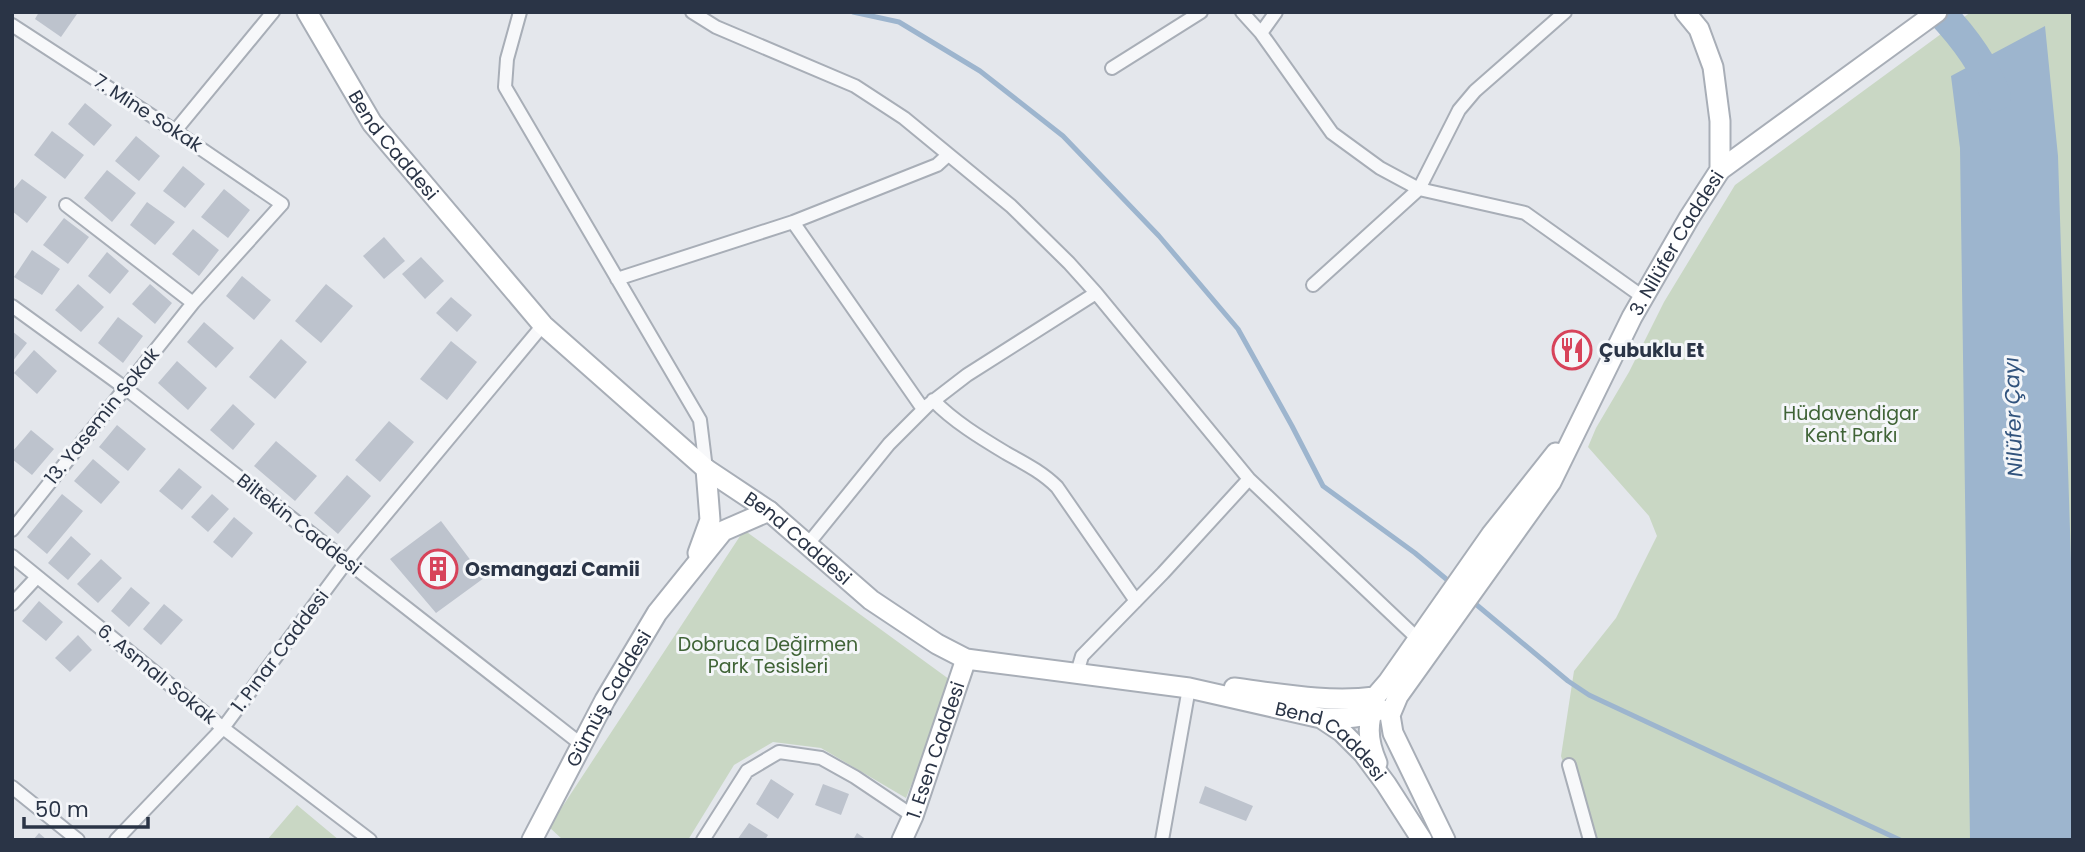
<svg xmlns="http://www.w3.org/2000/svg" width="2085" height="852" font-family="Poppins,sans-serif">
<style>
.green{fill:#c9d7c4}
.water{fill:#9db5ce}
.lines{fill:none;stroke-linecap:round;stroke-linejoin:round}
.stream{stroke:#9db5ce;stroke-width:5}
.river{stroke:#9db5ce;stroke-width:30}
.building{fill:#bdc3cd}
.street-casing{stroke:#a8aeb7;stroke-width:16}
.secondary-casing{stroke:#a8aeb7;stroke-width:23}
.street{stroke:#f7f8fa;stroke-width:12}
.secondary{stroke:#fff;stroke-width:19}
.labels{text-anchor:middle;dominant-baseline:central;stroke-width:6;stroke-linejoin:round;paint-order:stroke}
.street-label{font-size:19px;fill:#2a3446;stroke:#f4f6f9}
.poi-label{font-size:19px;font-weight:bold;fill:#2a3446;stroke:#f4f6f9;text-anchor:start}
.park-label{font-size:19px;fill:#3f6336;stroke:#f4f6f9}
.water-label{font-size:21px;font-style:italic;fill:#31537d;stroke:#f4f6f9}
</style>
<rect width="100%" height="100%" fill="#e4e7ec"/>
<path class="green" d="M1971,12h102v828h-485l-27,-84 13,-85 42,-53 41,-82 -8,-20 -61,-69 8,-19 33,-56 35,-70 71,-117z
M744,530l209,152 -47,116 -85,-50 -48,-6 -39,23 -46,75h-125l-14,-13z
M297,805l42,35h-72z"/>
<path class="water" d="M2045,26l13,130 15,468v216h-103l-10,-692 -9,-72z"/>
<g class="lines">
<path class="stream" d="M853,12l46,10 81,49 83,65 96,100 79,93 54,97 31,60 92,67 36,30
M1472,601l96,80 21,14 311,145"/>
<path class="river" d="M1940,12c24,25 44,52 56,84"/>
</g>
<path class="building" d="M39,12h35l3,2 -16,23 -26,-18z
M85,103l27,22 -18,21 -26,-22z
M52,131l32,24 -19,24 -31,-24z
M136,136l24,20 -21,25 -24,-20z
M183,166l22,18 -20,24 -22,-17z
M107,170l29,23 -24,29 -28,-24z
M22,179l25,18 -20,26 -15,-12v-20z
M224,189l26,21 -22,28 -27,-21z
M147,202l28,20 -20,23 -25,-20z
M64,218l25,19 -21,27 -25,-19z
M193,229l26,21 -20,26 -27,-22z
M384,237l21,24 -21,18 -21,-23z
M32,250l28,19 -18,26 -28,-18z
M107,252l22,19 -19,23 -22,-18z
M421,257l23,24 -19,18 -23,-25z
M242,276l29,24 -17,20 -28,-24z
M78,284l26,23 -23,25 -26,-22z
M150,284l22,19 -17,21 -23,-20z
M326,284l27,22 -32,37 -26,-22z
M451,297l21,18 -15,17 -21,-19z
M118,317l25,19 -20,27 -25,-20z
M204,322l30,26 -18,20 -29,-26z
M12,331l15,12 -15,19z
M281,339l26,23 -32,37 -26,-22z
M451,341l26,21 -30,38 -27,-21z
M34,350l23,21 -20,23 -23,-21z
M177,361l30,27 -19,22 -30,-27z
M233,404l22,20 -22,26 -23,-20z
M389,421l25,21 -34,40 -25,-22z
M117,425l29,24 -18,22 -29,-24z
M31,430l23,19 -22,26 -20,-16v-7z
M276,441l41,35 -22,25 -41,-35z
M93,459l27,23 -19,22 -27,-23z
M179,468l23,19 -20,23 -23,-19z
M347,475l24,21 -33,38 -24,-21z
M62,494l21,17 -36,43 -20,-17z
M212,494l17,15 -21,23 -17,-15z
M234,517l19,16 -21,25 -19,-16z
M441,521l43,57 -48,35 -46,-54z
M71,536l20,18 -23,26 -20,-17z
M101,559l21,19 -24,25 -21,-19z
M131,587l19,16 -21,24 -18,-16z
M39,601l24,21 -17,19 -24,-20z
M164,604l19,16 -22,25 -18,-16z
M78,635l14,15 -22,22 -15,-14z
M771,779l23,15 -16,25 -22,-15z
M823,784l26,10 -8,21 -26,-10z
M1205,786l48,20 -7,15 -47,-18z
M749,823l19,12 -3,5h-28z
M39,833l8,7h-14z
M857,833l10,7h-14z"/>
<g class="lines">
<defs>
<path id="street" d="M520,12l-13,47 -2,28 195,333 6,49
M692,12l24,15 139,59 49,32 107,88 58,57 27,30 153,186 169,160
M1242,12l19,21 71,100 48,35 39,21 106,24 118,84
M12,25l163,106 107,73 -89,99 -181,227
M1261,33l15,-21
M1112,68l89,-56
M175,131l98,-119
M66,205l127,98
M793,222l130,187
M617,279l176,-57 144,-57 11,-10
M1313,285l106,-96 40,-79 16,-19 90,-79
M12,306l113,82 457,357
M933,400c20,21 48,38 73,53 18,10 36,19 51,34l79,114
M808,544l81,-100 39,-39 39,-30 129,-82
M12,556l211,172 147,112
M12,604l25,-27
M1077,673l5,-17 81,-83 86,-94
M1569,765l21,75
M12,787l66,53
M116,840l107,-112 124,-167 196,-236
M703,840l44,-69 32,-19 42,6 34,19 58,39
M1162,840l27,-152"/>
<g id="secondary">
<path id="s1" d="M307,12l65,111 171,202 163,144 63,42 102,89 66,44 29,15 223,29 132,30 21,14 21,21 23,31 36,56"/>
<path d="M1720,170l217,-158"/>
<path d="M698,553l12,-33 -4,-51"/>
<path d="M1234,688c47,6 94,15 141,9l13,-15 103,-147 65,-82"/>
<path d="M1375,697c-7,27 -9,40 2,66"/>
<path d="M1322,718c21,0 40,1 59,-9"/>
<path id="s2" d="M532,840l73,-140 52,-87 66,-82 46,-20"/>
<path id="s3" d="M902,840l11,-24 53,-157"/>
<path id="s4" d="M1445,840l-52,-107 -3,-18 8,-19 153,-214 81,-165 57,-99 31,-48v-49l-7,-54 -14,-38 -14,-17"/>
</g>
</defs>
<use href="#street" class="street-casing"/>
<use href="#secondary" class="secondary-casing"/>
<use href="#street" class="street"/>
<use href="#secondary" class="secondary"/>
</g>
<defs>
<symbol id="restaurant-ring" viewBox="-11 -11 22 22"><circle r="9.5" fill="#f4f6f9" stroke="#d7435a" stroke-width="1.5"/><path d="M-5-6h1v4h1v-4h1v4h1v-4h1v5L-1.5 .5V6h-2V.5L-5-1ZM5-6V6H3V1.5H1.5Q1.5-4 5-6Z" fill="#d7435a"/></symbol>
<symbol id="building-ring" viewBox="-11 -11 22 22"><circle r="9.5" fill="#f4f6f9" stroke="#d7435a" stroke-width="1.5"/><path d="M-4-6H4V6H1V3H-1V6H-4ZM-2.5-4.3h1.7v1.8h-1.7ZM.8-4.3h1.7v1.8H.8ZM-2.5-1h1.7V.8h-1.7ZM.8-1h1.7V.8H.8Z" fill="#d7435a"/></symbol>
</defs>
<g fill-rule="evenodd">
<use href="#restaurant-ring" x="1550" y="328" width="44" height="44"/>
<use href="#building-ring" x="416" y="547" width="44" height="44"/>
</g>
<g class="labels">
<g class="street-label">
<text transform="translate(148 113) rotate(33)">7. Mine Sokak</text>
<text stroke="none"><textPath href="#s1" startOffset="159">Bend Caddesi</textPath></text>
<text stroke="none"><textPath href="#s4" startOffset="691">3. Nilüfer Caddesi</textPath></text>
<text transform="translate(102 416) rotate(-51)">13. Yasemin Sokak</text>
<text transform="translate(299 524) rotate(38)">Biltekin Caddesi</text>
<text stroke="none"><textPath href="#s1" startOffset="726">Bend Caddesi</textPath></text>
<text transform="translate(280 651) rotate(-53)">1. Pınar Caddesi</text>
<text transform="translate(157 674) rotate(39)">6. Asmalı Sokak</text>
<text stroke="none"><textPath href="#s2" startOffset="161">Gümüş Caddesi</textPath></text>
<text stroke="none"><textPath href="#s1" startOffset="1314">Bend Caddesi</textPath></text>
<text stroke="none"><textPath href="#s3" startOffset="96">1. Esen Caddesi</textPath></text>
</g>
<g class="poi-label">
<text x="1599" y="350">Çubuklu Et</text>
<text x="465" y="569">Osmangazi Camii</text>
</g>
<g class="park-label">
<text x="1851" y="413">Hüdavendigar<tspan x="1851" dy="22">Kent Parkı</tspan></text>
<text x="768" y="644">Dobruca Değirmen<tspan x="768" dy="22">Park Tesisleri</tspan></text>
</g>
<g class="water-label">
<text transform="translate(2013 417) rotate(-92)">Nilüfer Çayı</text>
</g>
</g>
<rect width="2085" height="852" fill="none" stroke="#2a3446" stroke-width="28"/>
<path d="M24 817v10h124v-10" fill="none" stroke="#2a3446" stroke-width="3.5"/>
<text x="35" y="817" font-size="21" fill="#2a3446" stroke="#f4f6f9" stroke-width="5" paint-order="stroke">50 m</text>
</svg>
